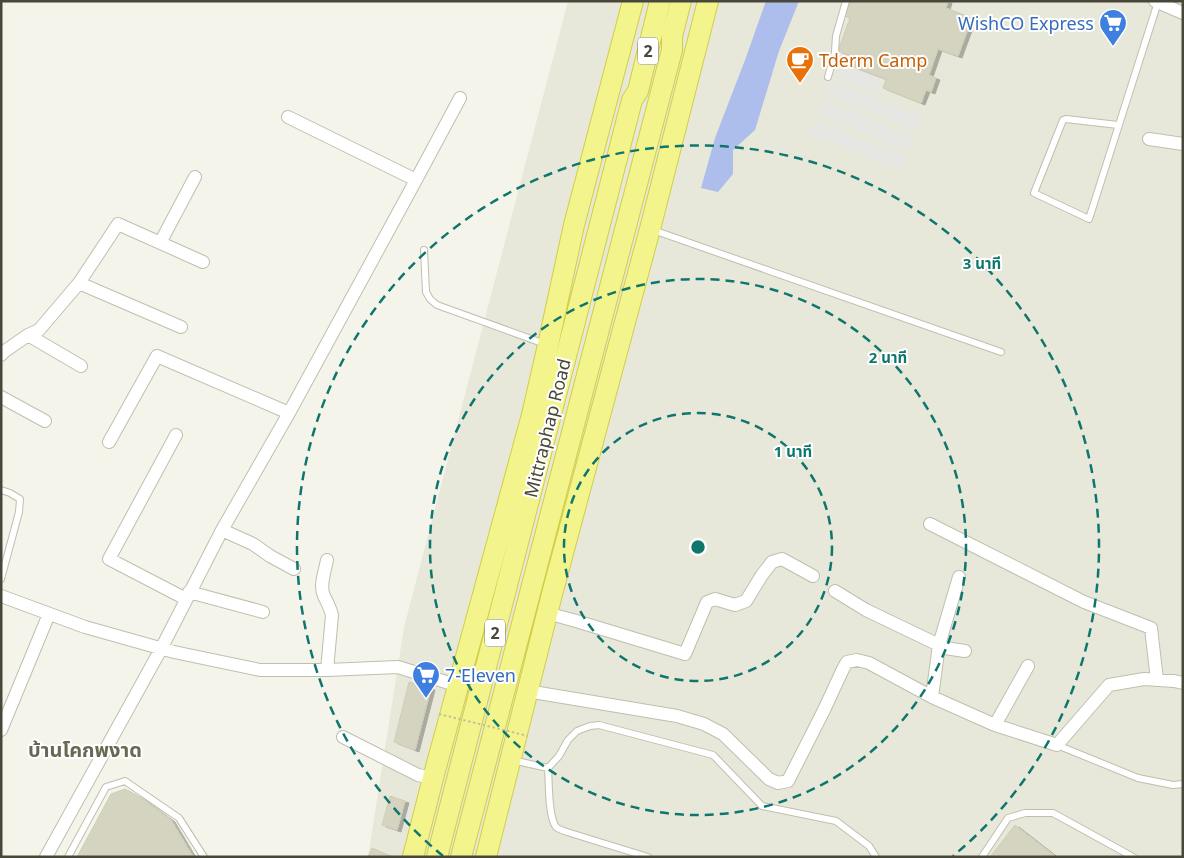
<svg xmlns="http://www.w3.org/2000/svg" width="1184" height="858" font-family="'Noto Sans','Noto Sans Thai',sans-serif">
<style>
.residential{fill:#e8e8da}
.parking{fill:#e6e6e2}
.water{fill:#adbdec}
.building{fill:#d5d4c1;stroke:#cfceb5;filter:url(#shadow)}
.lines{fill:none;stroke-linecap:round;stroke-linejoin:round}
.service-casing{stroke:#bfbfae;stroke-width:8}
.minor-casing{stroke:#bfbfae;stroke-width:14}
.trunk-casing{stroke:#d2cd47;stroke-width:22}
.service{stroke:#fff;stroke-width:6}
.minor{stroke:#fff;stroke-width:12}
.trunk{stroke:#f3f58c;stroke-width:20}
.path-bridge{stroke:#c0bfa0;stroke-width:2;stroke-dasharray:2.5 2.5;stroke-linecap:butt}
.ring{fill:none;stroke:#0f766e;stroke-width:2.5;stroke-dasharray:9 6}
.labels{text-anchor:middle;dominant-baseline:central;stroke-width:4;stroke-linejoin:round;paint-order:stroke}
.shield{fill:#fff;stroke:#7f7e74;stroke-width:1}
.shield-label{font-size:16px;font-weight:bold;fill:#484739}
.shop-label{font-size:18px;fill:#366cbe;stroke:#fff;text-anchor:end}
.food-label{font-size:18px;fill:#c56008;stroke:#fff;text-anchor:start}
.street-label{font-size:18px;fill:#484739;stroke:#fff}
.quarter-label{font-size:20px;font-weight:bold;fill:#6a6851;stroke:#fff}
.centre{fill:#0f766e;stroke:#fff;stroke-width:2.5}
.ring-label{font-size:15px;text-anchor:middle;font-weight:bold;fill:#0f766e;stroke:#fff;stroke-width:4;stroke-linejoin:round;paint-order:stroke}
</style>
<defs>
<filter id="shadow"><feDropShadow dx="4" dy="2" stdDeviation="0" flood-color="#0004"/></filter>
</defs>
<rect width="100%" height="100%" fill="#f4f4eb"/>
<path class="residential" d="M568,1h615v856h-815l36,-230z"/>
<path class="parking" d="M840,62l41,17 -6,14 -41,-17z
M832,80l90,37 -6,14 -90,-37z
M824,100l90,37 -6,14 -90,-37z
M815,120l90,37 -5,14 -91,-37z"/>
<path class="water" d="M766,1h33l-20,50 -24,79 -22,20v24l-15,18 -17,-4 14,-50 30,-78z"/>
<path class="building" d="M851,1h97l-2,7 26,10 -14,38 -20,-7 -9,26 7,3 -5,14 -5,-2 -5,13 -38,-15 3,-9 -32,-12 3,-9 -19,-7 12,-33 -5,-2z
M409,682l22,6 -16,62 -21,-8z
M125,789l18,10 28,21 22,37h-116l34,-63z
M390,796l15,5 -8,29 -15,-5z
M1015,825l41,32h-66z
M372,848l21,9h-25z"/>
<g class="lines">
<defs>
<path id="service" d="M828,77l7,-25 1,-16 10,-35
M1118,125l-52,-6 -3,1 -29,73 55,26 69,-217
M653,230l348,122
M424,250l2,42 4,7 7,6 108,39
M1,490l9,3 10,6 -1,13 -18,67
M1057,745l81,33 35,7 10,-1
M512,760l36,8 11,-12 9,-16 9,-9 13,-5 9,-1 114,30 49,51 74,15 33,25 7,11
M548,768c1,13 0,49 8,59 2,2 8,4 11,5l81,25
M68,857l38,-70 19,-6 54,37 25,39
M982,857l26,-39 17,-5h28l80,44"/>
<path id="minor" d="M1155,1l28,12
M1149,139l34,5
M416,180l44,-82
M160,243l35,-66
M79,283l102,44
M28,335l53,31
M1,355l4,-4 23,-16 11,-5 40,-47 39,-59 85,38
M1,397l44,24
M176,435l-67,124 77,40
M109,442l48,-86 132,57
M930,524l154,78 67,26 6,52
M222,530l31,14 17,12 24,13
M327,560c-2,11 -8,26 -3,36 4,8 6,11 8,19l-5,55
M835,591l31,19 73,35 6,3 20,3
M189,592l74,20
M1,596l84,31 89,25 86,18h67l71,-3 51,16
M547,613l29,8 109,33 22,-52 8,-3 20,6 11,-4 16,-26 10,-13 10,-3 31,17
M527,691l150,25 27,8 19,10 46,45 9,4 10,-2 36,-71 19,-41 4,-7 10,-2 12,3 63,34 63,28 62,20 52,-60 35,-6 30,2 9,2
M932,697l7,-52 20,-68
M995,725l33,-59
M1,730l48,-116
M343,737l75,38 15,3
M46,857l115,-208 61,-119 67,-117 127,-233 -128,-63"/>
<path id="trunk" d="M413,857l20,-79 99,-363 16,-70 26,-120 59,-224
M437,857l195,-757 6,-9 22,-90
M461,857l211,-807v-14l9,-35
M486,857l66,-263 98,-365 58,-228"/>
</defs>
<use href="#service" class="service-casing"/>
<use href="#minor" class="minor-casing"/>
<use href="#trunk" class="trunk-casing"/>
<use href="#service" class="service"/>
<use href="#minor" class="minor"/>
<use href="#trunk" class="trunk"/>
<path class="path-bridge" d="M439,714l89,22"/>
</g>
<g class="ring">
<circle cx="698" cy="547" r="134"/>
<circle cx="698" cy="547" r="268"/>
<path d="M443 856A401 401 0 1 1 953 856"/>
</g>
<defs>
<symbol id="supermarket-pin" viewBox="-11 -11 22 30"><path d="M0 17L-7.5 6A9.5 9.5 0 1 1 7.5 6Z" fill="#3f7fe0" stroke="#fff"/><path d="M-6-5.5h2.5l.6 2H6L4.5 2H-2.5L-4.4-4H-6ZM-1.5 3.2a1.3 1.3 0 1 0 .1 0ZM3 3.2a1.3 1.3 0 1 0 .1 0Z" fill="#fff"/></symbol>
<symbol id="cafe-pin" viewBox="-11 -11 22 30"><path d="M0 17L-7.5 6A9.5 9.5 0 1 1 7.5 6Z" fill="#e8710a" stroke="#fff"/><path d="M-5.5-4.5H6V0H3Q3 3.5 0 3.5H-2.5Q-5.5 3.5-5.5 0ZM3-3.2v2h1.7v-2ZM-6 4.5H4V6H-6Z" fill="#fff"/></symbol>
</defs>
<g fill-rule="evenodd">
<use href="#supermarket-pin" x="1097" y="7" width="32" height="43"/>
<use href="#cafe-pin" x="784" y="44" width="32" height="43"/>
<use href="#supermarket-pin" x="410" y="659" width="32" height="43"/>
</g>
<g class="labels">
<g class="shield">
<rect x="638" y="37.5" width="20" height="27" rx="4"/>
<rect x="485" y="619.5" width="20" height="27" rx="4"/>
</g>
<g class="shield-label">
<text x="648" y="51">2</text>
<text x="495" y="633">2</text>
</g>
<g class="shop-label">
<text x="1094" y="23">WishCO Express</text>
<text x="445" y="675" text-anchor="start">7-Eleven</text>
</g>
<g class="food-label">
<text x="819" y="60">Tderm Camp</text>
</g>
<g class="street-label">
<text transform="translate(547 428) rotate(-76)">Mittraphap Road</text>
</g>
<g class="quarter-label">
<text x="85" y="749">บ้านโคกพงาด</text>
</g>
</g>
<circle cx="698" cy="547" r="8" class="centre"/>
<g class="ring-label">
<text x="982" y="269">3 นาที</text>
<text x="888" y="363">2 นาที</text>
<text x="793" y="457">1 นาที</text>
</g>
<rect width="1184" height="858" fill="none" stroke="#484739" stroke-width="5"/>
</svg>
